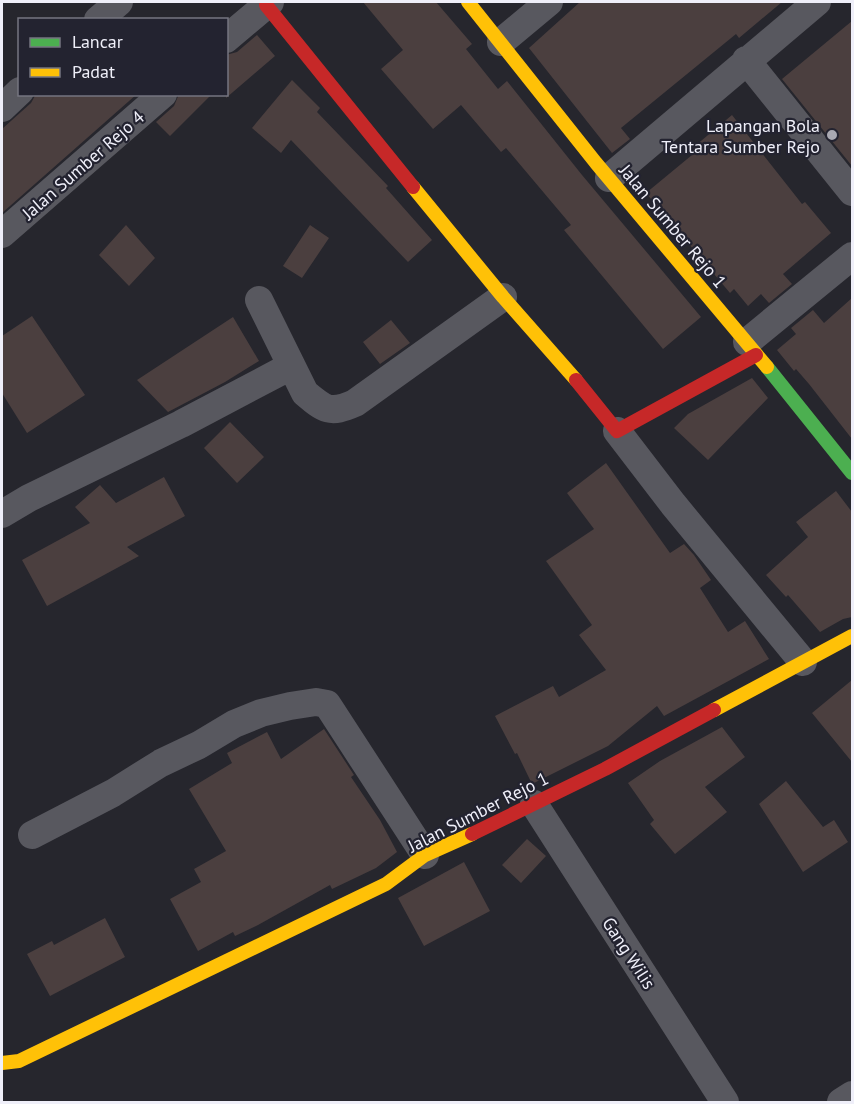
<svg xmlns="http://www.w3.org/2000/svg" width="854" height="1104" font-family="'PT Sans',sans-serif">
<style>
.building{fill:#4b3f3f}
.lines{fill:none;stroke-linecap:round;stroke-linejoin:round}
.street{stroke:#58585f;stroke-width:28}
.fast{stroke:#4caf50;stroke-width:14}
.slow{stroke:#ffc107;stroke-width:14}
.jam{stroke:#c62828;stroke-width:14}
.poi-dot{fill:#a9a9b2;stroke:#232330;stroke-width:2}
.labels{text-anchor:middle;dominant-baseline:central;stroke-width:4.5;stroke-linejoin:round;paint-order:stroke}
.poi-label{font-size:18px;fill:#efeff9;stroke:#232330;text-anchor:end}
.street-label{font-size:18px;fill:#efeff9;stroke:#232330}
</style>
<rect width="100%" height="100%" fill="#26262d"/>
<path class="building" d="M363,2h73l36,42 -6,5 32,40 9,-8 75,94 119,142 -38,32 -99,-119 7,-5 -65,-77 -5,4 -40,-47 -28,24 -52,-60 22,-19z
M580,2h202l-43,36 -3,-4 -115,94 9,11 -18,14 -83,-105z
M852,21v145l-70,-87z
M257,35l18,21 -49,42v-43l11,-3z
M292,80l28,28 -3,4 71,74 -2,2 46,52 -24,22 -117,-122 -10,13 -29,-25z
M36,94h101l-135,119v-84l29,-26z
M179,94h33l-42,42 -14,-14 18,-16z
M732,115l70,89 3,-2 26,31 -48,41 9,10 -23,19 -8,-9 -13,12 -14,-17 -4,4 -84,-100 46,-38 -3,-4z
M126,225l29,33 -26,28 -30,-31z
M310,225l19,13 -27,40 -19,-12z
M852,298v141l-43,-55 -13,-15 -2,2 -17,-21 19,-16 -5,-6 22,-18 11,13z
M32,316l53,79 -58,38 -25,-40v-57z
M233,317l26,44 -34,21 -57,30 -31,-32z
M391,320l19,23 -30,21 -17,-22z
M752,378l16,20 -60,62 -34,-32 14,-14z
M230,422l34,35 -27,26 -33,-35z
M606,463l64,90 14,-9 10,11 17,25 -11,8 28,44 17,-11 24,38 -105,57 -7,-10 -49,40 -76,38 -15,-31 -2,1 -20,-38 58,-30 6,11 47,-27 -27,-35 13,-10 -46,-64 48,-32 -27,-36z
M164,477l21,39 -58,31 12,9 -92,50 -25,-46 68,-37 -15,-16 25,-22 16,18z
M836,491l16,21v105l-9,2 -23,13 -32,-37 -2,2 -20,-22 42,-38 -12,-15z
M852,680v82l-40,-49z
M722,727l23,30 -40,30 22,25 -52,42 -25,-30 4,-4 -26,-37 32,-22z
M324,729l30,46 -3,2 29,43 17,32 -21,16 -44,21 -2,-4 -72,40 -23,11 -2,-4 -35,19 -28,-52 31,-17 -7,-13 32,-18 -37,-62 43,-26 -5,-10 40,-21 14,27z
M786,781l37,46 11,-7 14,22 -45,30 -44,-68z
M527,839l19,17 -25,27 -19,-18z
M464,862l26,49 -66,35 -26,-48z
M105,918l20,39 -75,39 -23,-42 25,-13 2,4z"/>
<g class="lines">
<path class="street" d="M98,20l21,-18
M226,39l44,-37
M501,42l48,-40
M746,60l106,132
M2,108l18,-17
M609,178l208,-176
M2,234l161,-140
M259,300l46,93c20,17 25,21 50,10l148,-106
M747,342l105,-86
M617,431l56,73 130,158
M2,514l27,-16 152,-74 110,-58
M534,804l191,298
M32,835l81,-42 48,-30 38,-18 35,-21 27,-11 29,-7 26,-4 11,2 2,3 96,148
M841,1102l11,-7"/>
<path class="fast" d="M767,367l85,106"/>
<path class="slow" d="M468,2l128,161 171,204
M413,187l90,110 73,83
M714,710l138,-74
M2,1063l17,-2 367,-177 39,-29 47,-21"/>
<path class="jam" d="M266,5l147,182
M576,380l41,51 139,-76
M472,834l133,-65 109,-59"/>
</g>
<circle class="poi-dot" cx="832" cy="135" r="6"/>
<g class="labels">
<g class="poi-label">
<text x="820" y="125">Lapangan Bola<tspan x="820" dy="21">Tentara Sumber Rejo</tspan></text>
</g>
<g class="street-label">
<text transform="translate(83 165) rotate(-41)">Jalan Sumber Rejo 4</text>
<text transform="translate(673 226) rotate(50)">Jalan Sumber Rejo 1</text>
<text transform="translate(478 812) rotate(-27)">Jalan Sumber Rejo 1</text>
<text transform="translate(629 953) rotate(57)">Gang Wilis</text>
</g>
</g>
<rect width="854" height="1104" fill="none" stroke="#efeff9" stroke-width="6"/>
<rect x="18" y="18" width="210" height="78" fill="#232330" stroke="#757580" stroke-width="1.5"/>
<rect x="30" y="38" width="30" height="9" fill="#4caf50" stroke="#757580" stroke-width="1.5"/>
<text x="72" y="48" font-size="18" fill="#efeff9">Lancar</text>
<rect x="30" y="68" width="30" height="9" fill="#ffc107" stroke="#757580" stroke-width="1.5"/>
<text x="72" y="78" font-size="18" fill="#efeff9">Padat</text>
</svg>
